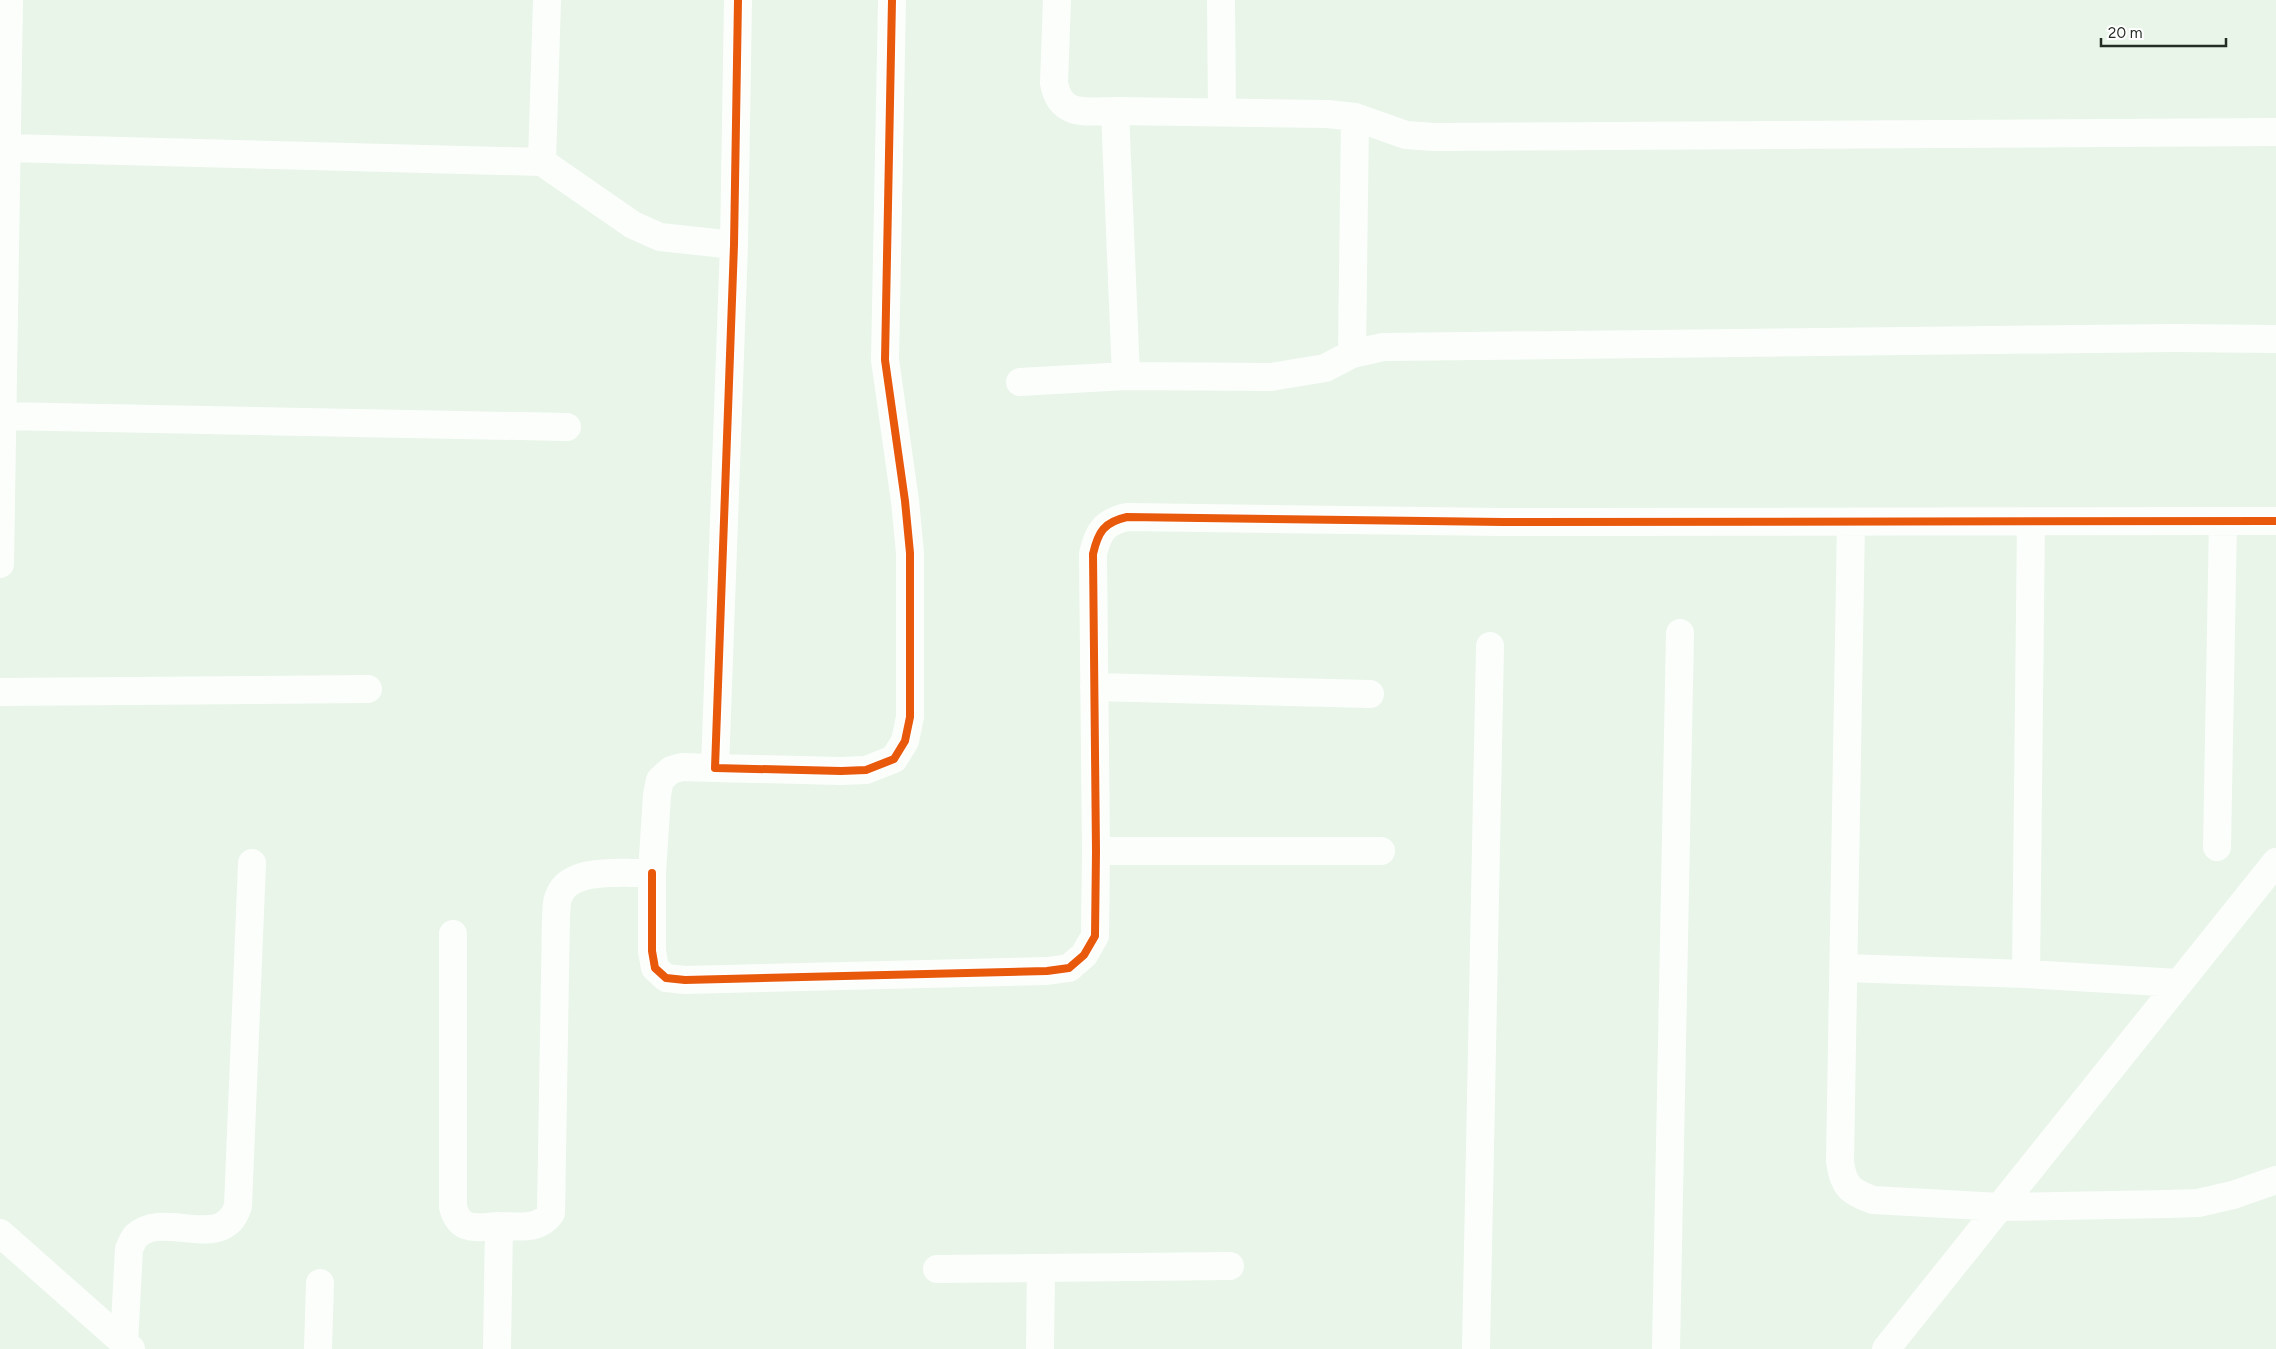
<svg xmlns="http://www.w3.org/2000/svg" width="2276" height="1349" font-family="Figtree,sans-serif">
<style>
.lines{fill:none;stroke-linecap:round;stroke-linejoin:round}
.minor{stroke:#fcfefc;stroke-width:28}
.cycleway-casing{stroke:#fff;stroke-width:11}
.cycleway{stroke:#e8590c;stroke-width:8}
</style>
<rect width="100%" height="100%" fill="#e9f5e9"/>
<g class="lines">
<path class="minor" d="M547,0l-5,162 91,63 27,12 74,8
M738,0l-4,245 -19,523 126,3 25,-1 28,-11 11,-18 5,-24v-164l-5,-52 -20,-141 7,-360
M1057,0l-3,83c6,35 33,28 61,28l11,265
M1221,0l1,112
M1115,111l213,3 27,3 51,18 28,2 842,-5
M7,148l535,14
M1352,354l3,-237
M1020,382l106,-6 145,1 54,-9 27,-14 31,-7 792,-9 101,1
M2,416l565,11
M1851,522l-11,639c3,25 10,31 33,39l127,7 167,-3 31,-1 35,-8 43,-15
M0,564l9,-564
M1094,687l276,7
M0,692l368,-3
M2217,847l6,-326
M1096,851h285
M652,873v78l3,17 11,10 19,2 362,-9 22,-3 15,-13 11,-19 1,-85 -3,-297c5,-22 11,-32 34,-37l376,5 773,-1
M453,934v273c7,26 24,20 46,19l-2,123
M1844,968l182,6 152,9
M2026,974l5,-452
M499,1226c19,0 40,5 52,-13l5,-298c1,-6 0,-14 3,-19 11,-30 66,-22 93,-23l5,-78 3,-15 11,-10 11,-3 33,1
M0,1233l131,116
M937,1269l293,-3
M124,1343l5,-94c2,-4 4,-10 7,-13 28,-27 87,18 102,-30l14,-343
M318,1349l2,-66
M1040,1349l1,-81
M1476,1349l14,-703
M1666,1349l14,-716
M1886,1349l390,-487"/>
<defs>
<path id="cycleway" d="M738,0l-4,245 -19,523 126,3 25,-1 28,-11 11,-18 5,-24v-164l-5,-52 -20,-141 7,-360
M652,873v78l3,17 11,10 19,2 362,-9 22,-3 15,-13 11,-19 1,-85 -3,-297c5,-22 11,-32 34,-37l376,5 773,-1"/>
</defs>
<use href="#cycleway" class="cycleway-casing"/>
<use href="#cycleway" class="cycleway"/>
</g>
<path d="M2101 38v8h125v-8" fill="none" stroke="#242c24" stroke-width="2.5"/>
<text x="2108" y="38" font-size="15" fill="#242c24" stroke="#ffffff" stroke-width="4" paint-order="stroke">20 m</text>
</svg>
